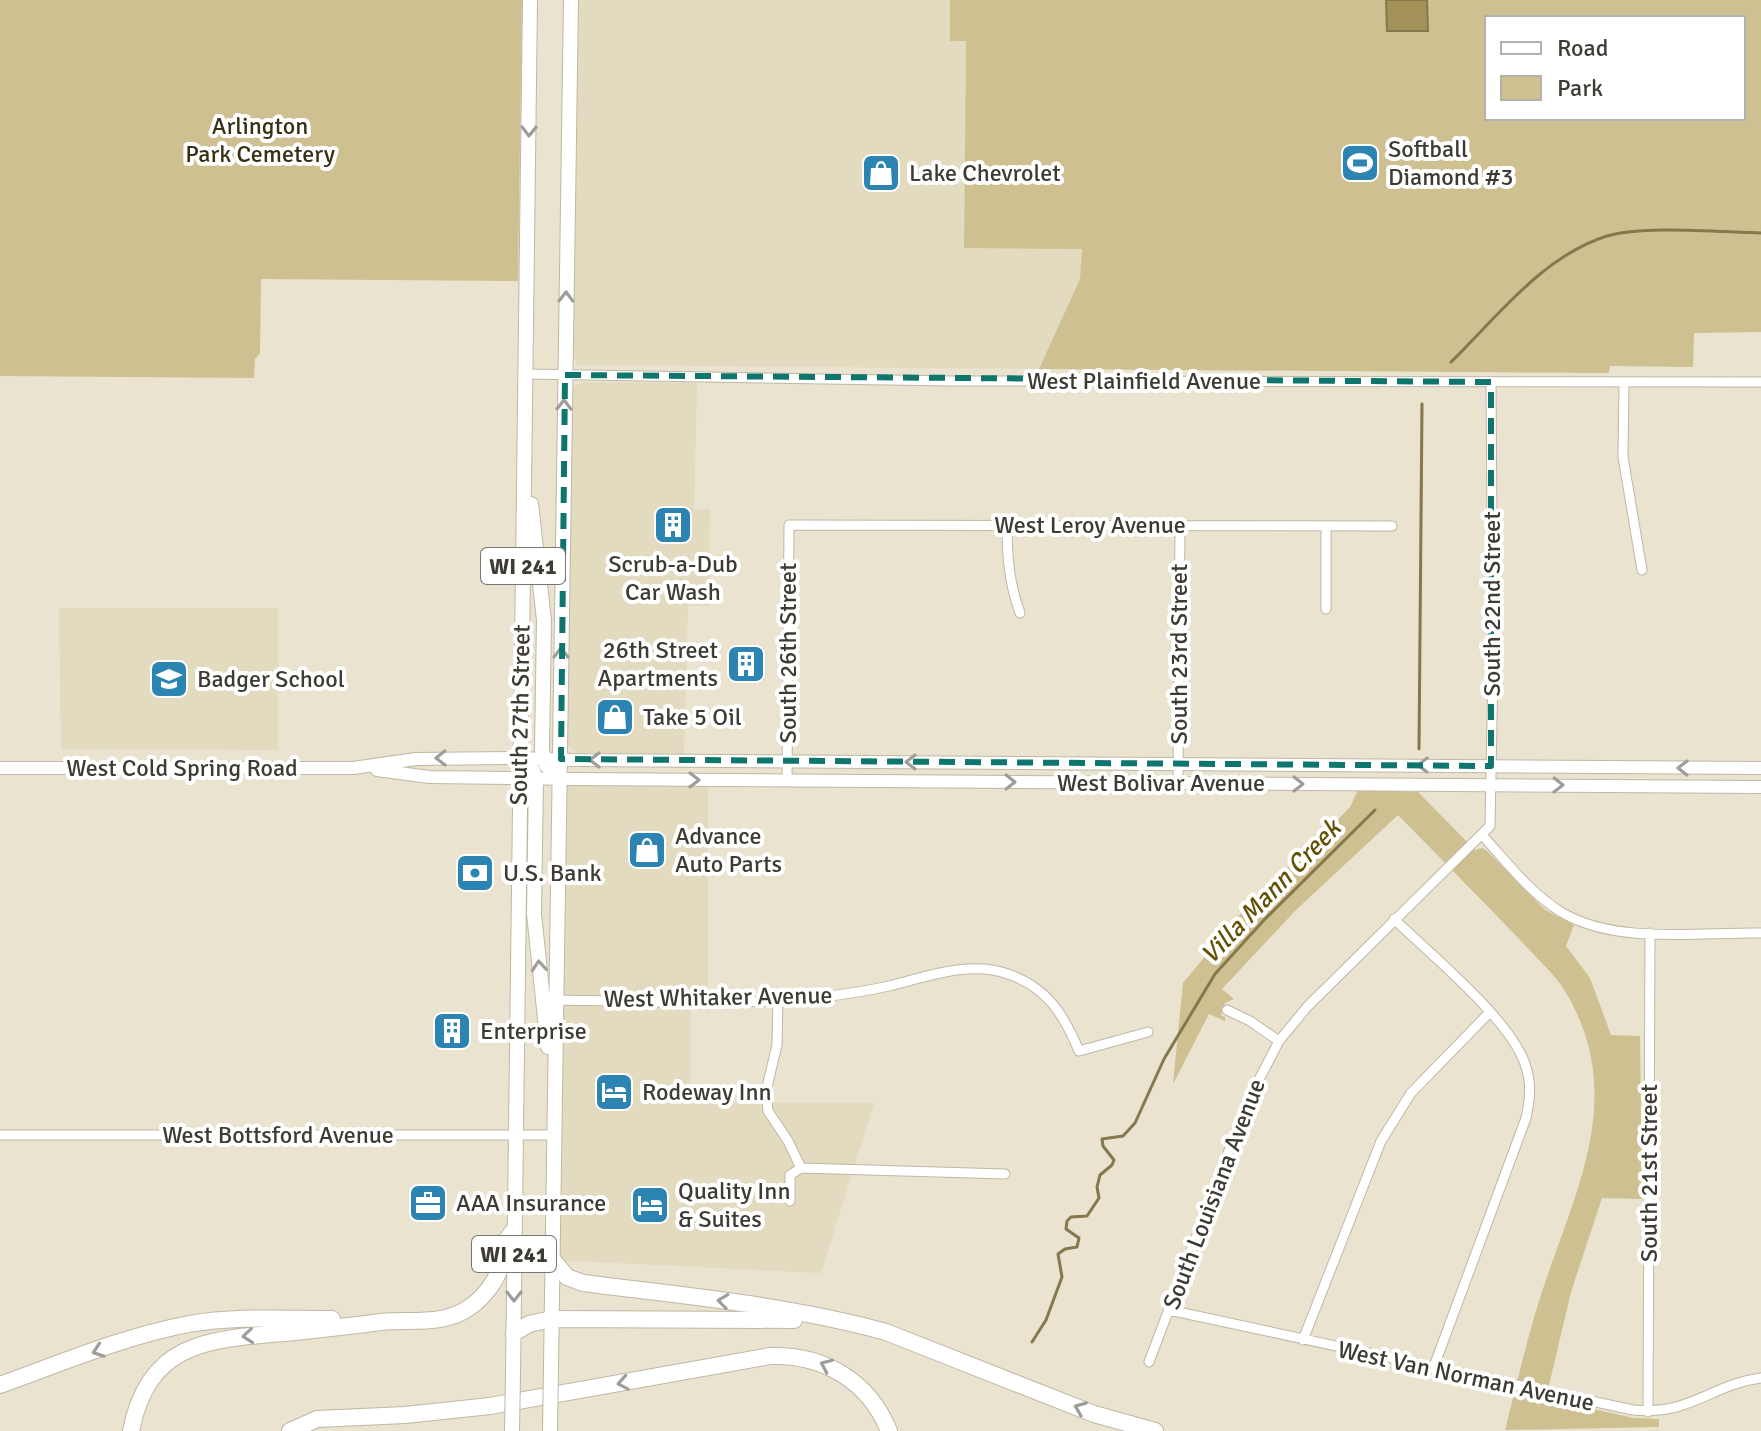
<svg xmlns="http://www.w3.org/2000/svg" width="1761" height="1431" font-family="Signika,sans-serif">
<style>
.built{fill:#e2dbbf}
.green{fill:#cec090;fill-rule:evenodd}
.water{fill:#a39257;stroke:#85784c;stroke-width:2}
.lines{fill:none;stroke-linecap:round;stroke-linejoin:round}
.stream{stroke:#85784c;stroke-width:3}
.street-casing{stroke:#beb8a4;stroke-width:11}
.secondary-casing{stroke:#beb8a4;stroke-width:14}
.primary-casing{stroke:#beb8a4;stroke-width:16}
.highway-casing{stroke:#beb8a4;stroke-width:18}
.street{stroke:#fff;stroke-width:9}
.secondary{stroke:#fff;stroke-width:12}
.primary{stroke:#fff;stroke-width:14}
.highway{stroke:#fff;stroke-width:16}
.primary-bridge-casing{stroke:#beb8a4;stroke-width:16;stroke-linecap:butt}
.primary-bridge{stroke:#fff;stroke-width:14}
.oneway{stroke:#9e9d99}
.marked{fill:none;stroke:#0f766e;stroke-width:6;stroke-dasharray:16 10;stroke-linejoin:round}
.labels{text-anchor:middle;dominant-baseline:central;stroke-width:8;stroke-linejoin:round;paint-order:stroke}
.shield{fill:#fff;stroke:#787670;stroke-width:2}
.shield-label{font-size:22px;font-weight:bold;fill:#3e3b33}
.park-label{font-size:24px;fill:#383014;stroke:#fff}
.poi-label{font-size:24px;fill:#3e3b33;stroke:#fff;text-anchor:start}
.street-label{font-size:24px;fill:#3e3b33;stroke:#fff}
.water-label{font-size:26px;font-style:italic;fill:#635104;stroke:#fff}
</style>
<rect width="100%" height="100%" fill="#e9e3cf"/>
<path class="built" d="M577,0h373v40l16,1 -2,206 118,1 -2,31 -41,90 -461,-4 -6,-9z
M582,382l115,1 -3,126h16l-1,97h-21l-4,148 -107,-1 -10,-9 5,-353 1,-4z
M59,608h219v142l-217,-1z
M560,779h148v223h-17l-1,100 184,1 -53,170 -268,-13z"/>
<path class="green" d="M0,0h522l-4,281 -257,-2 -1,74 -5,6 -1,19 -254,-2z
M950,0h811v332l-67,1 -1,34 -83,-1 -1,7 -570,-4 41,-90 2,-30 -118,-1 2,-207h-16zM1487,18h256v100h-256z
M1358,790l60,2 57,58 7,-2 4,2 59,60 29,15 -8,21 24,32 21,57 29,1 2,163 -40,-1 -31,94 -25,106 87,20 26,1v8l-154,3c11,-43 21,-87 34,-129 33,-105 91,-202 26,-310 -11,-18 -30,-34 -44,-50 -41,-43 -82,-84 -123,-126l-102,95 -74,79 12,10 -9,4 -4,12 4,2v4l-16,-7 -36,70 10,-101 74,-89 52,-45 41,-42z"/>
<path class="water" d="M1386,0h41l1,31h-41z"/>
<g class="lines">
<path class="stream" d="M1451,362c47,-46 92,-106 156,-126 37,-11 113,-4 154,-3
M1419,749l3,-345
M1032,1342l14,-22 16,-43 -4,-23 7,-5 12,-2 2,-9 -13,-9 1,-8 4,-4 16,-1 12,-18 -2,-11 3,-12 12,-10 2,-5 -11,-14 -1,-7 21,-3 12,-13 29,-64 51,-85 49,-54 111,-110"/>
<defs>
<path id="street" d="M527,374l424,7 810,1
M1624,382l-1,75 19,113
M1007,524c0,32 2,59 13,89
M1326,609v-83
M787,780l2,-255 603,1
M1178,783l2,-258
M1482,835c24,26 48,58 79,77 55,33 138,20 200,21
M1394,919c36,35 116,100 131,145 7,19 5,35 1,54l-93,251
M778,999l-1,46 -11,46 2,20 20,30 13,27
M556,1000c110,1 225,10 333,-14 37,-9 81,-26 119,-12 39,13 56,41 71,77l69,-19
M1227,1010l23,11 29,20
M0,1135h555
M790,1201v-26l11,-7 204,6
M1169,1310l464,100c57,6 79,-26 128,-32
M1303,1340l78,-199 30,-48 79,-81
M1149,1362l98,-259 32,-62 28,-34 183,-181 3,-158 -2,-286
M1648,1412l2,-479"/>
<path id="secondary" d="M0,768h353l63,-9 103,-1 56,2 1186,8
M377,770l52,7 146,2 1186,8"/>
<path id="primary" d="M531,504l13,116 -2,130 4,15 14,14
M519,758l12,9 5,11 -2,136 14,133
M551,1366l20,-1366
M513,1374l17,-1374"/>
<path id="highway" d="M553,1260l14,17 16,6c102,13 205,22 303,49l208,82 61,17
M514,1333l15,-9 23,-5 242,1
M0,1385c61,-22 125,-49 189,-61 46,-8 96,-5 143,-5
M131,1431c17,-89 78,-92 153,-98 33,-3 65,-7 97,-11 31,-3 63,4 89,-15 14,-10 28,-27 31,-44 0,-6 -1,-13 2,-18 3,-5 7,-10 11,-15
M290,1431l27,-12 88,-4 85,-9 280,-50c53,-2 99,25 119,75"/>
</defs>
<use href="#street" class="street-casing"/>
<use href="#secondary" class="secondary-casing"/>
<use href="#primary" class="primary-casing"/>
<use href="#highway" class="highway-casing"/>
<use href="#street" class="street"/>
<use href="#secondary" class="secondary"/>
<use href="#primary" class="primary"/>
<use href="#highway" class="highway"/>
<defs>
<path id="primary-bridge" d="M512,1431l1,-57
M550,1431l1,-65"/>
</defs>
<use href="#primary-bridge" class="primary-bridge-casing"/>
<use href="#primary-bridge" class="primary-bridge"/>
</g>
<defs><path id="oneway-chevron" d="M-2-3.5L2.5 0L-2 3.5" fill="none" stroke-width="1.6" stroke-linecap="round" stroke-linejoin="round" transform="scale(2)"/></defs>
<g class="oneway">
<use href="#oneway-chevron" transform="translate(529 131) rotate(91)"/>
<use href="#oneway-chevron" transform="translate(566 297) rotate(-89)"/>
<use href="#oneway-chevron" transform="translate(564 405) rotate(-89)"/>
<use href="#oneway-chevron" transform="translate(561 653) rotate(-90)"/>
<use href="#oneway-chevron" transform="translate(441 758) rotate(179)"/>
<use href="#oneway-chevron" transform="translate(595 760) rotate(180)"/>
<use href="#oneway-chevron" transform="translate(911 762) rotate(-180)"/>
<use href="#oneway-chevron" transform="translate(1423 765) rotate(-179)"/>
<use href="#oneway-chevron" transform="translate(1683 768) rotate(-179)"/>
<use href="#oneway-chevron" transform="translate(694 780)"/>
<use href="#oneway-chevron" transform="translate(1010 782)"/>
<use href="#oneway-chevron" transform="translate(1298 784)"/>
<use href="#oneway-chevron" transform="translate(1558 785) rotate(1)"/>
<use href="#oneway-chevron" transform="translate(539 966) rotate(-95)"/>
<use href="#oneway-chevron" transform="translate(514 1296) rotate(90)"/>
<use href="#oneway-chevron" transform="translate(723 1301) rotate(-173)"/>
<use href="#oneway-chevron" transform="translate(248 1336) rotate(175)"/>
<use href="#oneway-chevron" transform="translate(98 1351) rotate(161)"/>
<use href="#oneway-chevron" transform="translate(826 1365) rotate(-156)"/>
<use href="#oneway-chevron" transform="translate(623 1383) rotate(170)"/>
<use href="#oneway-chevron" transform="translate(1080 1408) rotate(-158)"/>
</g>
<path class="marked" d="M565,375l926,7v384l-930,-7z"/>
<defs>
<symbol id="stadium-square" viewBox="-11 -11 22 22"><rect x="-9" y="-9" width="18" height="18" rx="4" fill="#2b84b2" stroke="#fff"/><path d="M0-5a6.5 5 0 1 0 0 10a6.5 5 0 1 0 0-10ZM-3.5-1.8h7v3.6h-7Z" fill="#fff"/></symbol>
<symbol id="shop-square" viewBox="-11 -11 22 22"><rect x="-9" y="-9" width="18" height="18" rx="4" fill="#2b84b2" stroke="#fff"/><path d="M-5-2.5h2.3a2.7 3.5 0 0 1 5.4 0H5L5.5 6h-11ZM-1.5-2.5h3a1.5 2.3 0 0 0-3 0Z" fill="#fff"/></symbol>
<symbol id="building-square" viewBox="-11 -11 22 22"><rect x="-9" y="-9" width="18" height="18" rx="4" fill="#2b84b2" stroke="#fff"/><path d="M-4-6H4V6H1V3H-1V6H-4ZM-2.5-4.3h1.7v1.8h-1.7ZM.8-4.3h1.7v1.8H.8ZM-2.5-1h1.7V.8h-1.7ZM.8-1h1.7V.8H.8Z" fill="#fff"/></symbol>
<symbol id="school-square" viewBox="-11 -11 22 22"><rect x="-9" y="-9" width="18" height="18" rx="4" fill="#2b84b2" stroke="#fff"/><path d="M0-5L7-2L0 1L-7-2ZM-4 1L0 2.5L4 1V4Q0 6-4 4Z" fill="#fff"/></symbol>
<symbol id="bank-square" viewBox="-11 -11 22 22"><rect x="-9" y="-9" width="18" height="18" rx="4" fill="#2b84b2" stroke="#fff"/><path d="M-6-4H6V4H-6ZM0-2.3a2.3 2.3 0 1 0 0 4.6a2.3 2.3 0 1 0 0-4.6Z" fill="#fff"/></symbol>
<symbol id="hotel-square" viewBox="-11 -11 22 22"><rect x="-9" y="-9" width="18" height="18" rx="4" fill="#2b84b2" stroke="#fff"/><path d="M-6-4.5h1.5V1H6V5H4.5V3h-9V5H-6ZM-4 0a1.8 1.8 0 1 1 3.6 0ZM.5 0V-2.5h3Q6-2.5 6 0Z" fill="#fff"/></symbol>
<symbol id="office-square" viewBox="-11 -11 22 22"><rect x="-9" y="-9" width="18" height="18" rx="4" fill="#2b84b2" stroke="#fff"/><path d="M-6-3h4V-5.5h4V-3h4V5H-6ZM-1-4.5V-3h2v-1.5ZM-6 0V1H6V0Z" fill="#fff"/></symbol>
</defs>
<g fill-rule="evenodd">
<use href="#stadium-square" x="1338" y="141" width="44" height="44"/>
<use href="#shop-square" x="859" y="151" width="44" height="44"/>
<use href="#building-square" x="651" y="503" width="44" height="44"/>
<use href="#building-square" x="724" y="642" width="44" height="44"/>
<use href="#school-square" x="147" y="657" width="44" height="44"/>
<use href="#shop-square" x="593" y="695" width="44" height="44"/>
<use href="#shop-square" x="625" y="828" width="44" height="44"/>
<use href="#bank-square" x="453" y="851" width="44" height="44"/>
<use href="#building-square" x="430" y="1009" width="44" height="44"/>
<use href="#hotel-square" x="592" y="1070" width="44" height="44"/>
<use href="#office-square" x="406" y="1181" width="44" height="44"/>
<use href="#hotel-square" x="628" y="1183" width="44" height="44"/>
</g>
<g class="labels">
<g class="shield">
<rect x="481" y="548" width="84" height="36" rx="6"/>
<rect x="472" y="1236" width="84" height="36" rx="6"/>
</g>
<g class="shield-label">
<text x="523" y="566">WI 241</text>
<text x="514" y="1254">WI 241</text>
</g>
<g class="park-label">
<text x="260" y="126">Arlington<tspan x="260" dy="28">Park Cemetery</tspan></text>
</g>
<g class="poi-label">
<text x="1388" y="149">Softball<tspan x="1388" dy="28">Diamond #3</tspan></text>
<text x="909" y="173">Lake Chevrolet</text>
<text x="673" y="564" text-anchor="middle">Scrub-a-Dub<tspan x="673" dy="28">Car Wash</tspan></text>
<text x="718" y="650" text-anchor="end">26th Street<tspan x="718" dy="28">Apartments</tspan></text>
<text x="197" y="679">Badger School</text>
<text x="643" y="717">Take 5 Oil</text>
<text x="675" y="836">Advance<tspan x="675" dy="28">Auto Parts</tspan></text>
<text x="503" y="873">U.S. Bank</text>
<text x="480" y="1031">Enterprise</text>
<text x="642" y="1092">Rodeway Inn</text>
<text x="678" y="1191">Quality Inn<tspan x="678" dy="28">&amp; Suites</tspan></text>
<text x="456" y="1203">AAA Insurance</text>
</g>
<g class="street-label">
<text x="1144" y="381">West Plainfield Avenue</text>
<text x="1090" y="525">West Leroy Avenue</text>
<text transform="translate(1492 604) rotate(-90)">South 22nd Street</text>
<text transform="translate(788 653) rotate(-90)">South 26th Street</text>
<text transform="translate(1179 654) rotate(-90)">South 23rd Street</text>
<text transform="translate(520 715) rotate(-89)">South 27th Street</text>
<text x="182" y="768">West Cold Spring Road</text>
<text x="1161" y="783">West Bolivar Avenue</text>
<text transform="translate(718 997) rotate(-1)">West Whitaker Avenue</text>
<text x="278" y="1135">West Bottsford Avenue</text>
<text transform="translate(1649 1173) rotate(-90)">South 21st Street</text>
<text transform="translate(1214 1194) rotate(-69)">South Louisiana Avenue</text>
<text transform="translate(1466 1376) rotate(12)">West Van Norman Avenue</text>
</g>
<g class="water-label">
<text transform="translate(1271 892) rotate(-46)">Villa Mann Creek</text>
</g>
</g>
<rect x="1485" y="16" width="260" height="104" fill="#ffffff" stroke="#b2b1ad" stroke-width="2"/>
<rect x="1501" y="42" width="40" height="12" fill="#ffffff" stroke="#b2b1ad" stroke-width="2"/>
<text x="1557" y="56" font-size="24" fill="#3e3b33">Road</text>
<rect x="1501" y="76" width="40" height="24" fill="#cec090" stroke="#b2b1ad" stroke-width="2"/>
<text x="1557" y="96" font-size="24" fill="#3e3b33">Park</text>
</svg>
